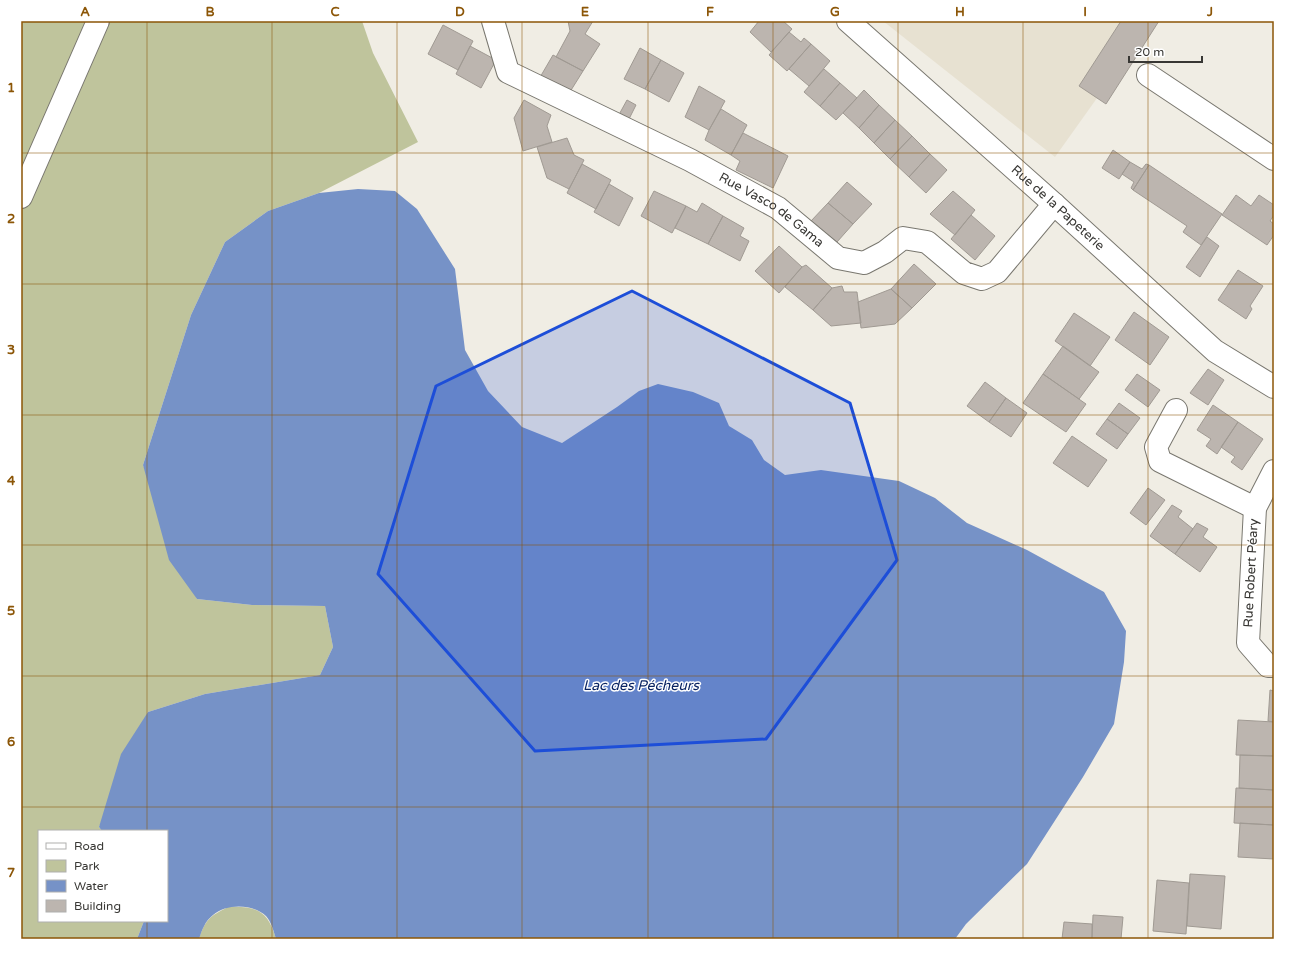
<svg xmlns="http://www.w3.org/2000/svg" width="1295" height="960" font-family="'Varela Round',sans-serif">
<style>
.built{fill:#e7e1d1}
.green{fill:#bfc49c}
.water{fill:#7692c7}
.building{fill:#bcb5af;stroke:#a09a93}
.lines{fill:none;stroke-linecap:round;stroke-linejoin:round}
.minor-casing{stroke:#79776f;stroke-width:24}
.major-casing{stroke:#79776f;stroke-width:24}
.minor{stroke:#fff;stroke-width:22}
.major{stroke:#fff;stroke-width:22}
.marked{fill:#1d4ed8;fill-opacity:0.2;stroke:#1d4ed8;stroke-width:3;stroke-linejoin:round}
.grid{fill:none;stroke:#8c5607;stroke-width:1;stroke-opacity:0.55}
.labels{text-anchor:middle;dominant-baseline:central;stroke-width:3;stroke-linejoin:round;paint-order:stroke}
.street-label{font-size:13px;fill:#383734;stroke:#fff}
.water-label{font-size:14px;font-style:italic;fill:#092362;stroke:#fff}
.neatline{fill:none;stroke:#8c5607;stroke-width:1.5}
.grid-label{font-size:13px;text-anchor:middle;font-weight:bold;fill:#8c5607}
</style>
<rect width="100%" height="100%" fill="#f0ede4"/>
<path class="built" d="M883,21h269l-97,136z"/>
<path class="green" d="M21,21h341l11,32 45,89 -99,51 -51,18 -43,31 -34,73 -48,150 54,134 55,6 73,1 8,41 -13,28 -115,19 -57,18 -49,115 3,4h-63v90h105l-7,18h-116z
M228,907c28,-1 40,3 48,32h-77c6,-19 11,-23 29,-32z"/>
<path class="water" d="M358,189l37,2 22,18 38,60 10,81 23,41 34,36 40,16 55,-36 22,-16 19,-7 35,8 26,11 10,23 23,14 12,20 21,15 36,-5 78,11 36,17 32,25 60,27 77,42 22,39 -2,31 -10,62 -31,53 -56,87 -61,60 -11,15h-679c-2,-7 -5,-18 -10,-23 -13,-12 -39,-13 -53,-1 -8,6 -11,15 -14,24h-62l7,-18h23v-90h-65l-3,-4 22,-73 27,-42 57,-18 115,-19 13,-28 -8,-41 -73,-1 -55,-6 -28,-39 -26,-95 48,-150 34,-73 43,-31 51,-18z"/>
<path class="building" d="M568,21h25l-8,13 15,10 -17,27 -27,-14 14,-26z
M759,21h24l9,8 -21,23 -21,-20z
M1121,21h38l-53,83 -27,-18z
M443,25l30,16 -15,29 -30,-16z
M789,32l12,10 3,-4 7,6 -24,27 -18,-16z
M811,44l19,17 -21,25 -20,-17z
M470,46l26,14 -15,28 -25,-14z
M640,48l21,12 -16,29 -21,-10z
M553,55l30,16 -15,24 -29,-16z
M661,60l23,13 -15,29 -24,-13z
M824,69l16,14 -20,23 -16,-14z
M840,83l17,15 -21,22 -16,-14z
M699,86l26,15 -16,29 -24,-13z
M864,90l15,15 -20,23 -16,-15z
M524,100l27,15 -4,11 5,16 -29,9 -9,-33z
M627,100l9,5 -10,20 -10,-5z
M879,105l16,15 -21,23 -15,-15z
M721,109l26,16 -16,30 -26,-15 4,-10z
M895,120l17,16 -22,23 -16,-16z
M743,133l45,23 -15,32 -37,-18 4,-9 -9,-6z
M912,136l18,18 -21,23 -19,-18z
M567,138l7,17 10,5 -15,29 -22,-11 -10,-31z
M1113,150l17,12 -11,17 -17,-11z
M930,154l17,16 -21,23 -17,-16z
M1130,162l12,7 4,-5 3,1 -16,25 -2,-2 3,-6 -12,-8z
M582,164l29,16 -15,29 -29,-16z
M1149,165l73,49 -21,31 -18,-13 4,-6 -54,-36z
M847,182l25,22 -19,20 -25,-21z
M609,184l24,14 -14,28 -25,-14z
M654,191l32,15 -14,27 -31,-17z
M953,191l22,19 -20,25 -25,-21z
M1236,195l15,11 8,-11 15,10v10l-4,6 4,3v11l-7,10 -45,-30z
M702,203l21,13 -15,28 -33,-16 11,-22 11,6z
M828,203l25,21 -16,18 -26,-21z
M971,215l24,21 -20,24 -24,-21z
M723,216l21,12 -4,8 9,5 -9,20 -32,-17z
M1207,237l12,9 -19,31 -14,-10z
M779,246l23,21 -23,26 -24,-22z
M914,264l22,20 -24,24 -21,-19z
M806,265l26,23 -19,22 -28,-23 17,-20z
M1238,270l25,16 -13,20 2,3 -6,10 -28,-19z
M842,286l2,6h13l4,31 -30,3 -18,-16 19,-22z
M891,289l21,19 -17,16 -34,4 -3,-26z
M1134,312l35,25 -19,28 -35,-25z
M1074,313l36,24 -20,29 -35,-25z
M1063,346l36,26 -20,27 -36,-25z
M1208,369l16,11 -16,25 -18,-12z
M1043,374l43,30 -20,28 -43,-29z
M1137,374l23,16 -12,17 -23,-17z
M985,382l21,16 -17,24 -22,-16z
M1006,398l21,15 -16,24 -22,-15z
M1119,403l21,15 -12,16 -21,-15z
M1213,405l25,17 -21,32 -11,-8 5,-7 -14,-9z
M1107,419l21,15 -11,15 -21,-15z
M1238,422l25,17 -21,31 -11,-8 4,-5 -14,-10z
M1072,436l35,24 -19,27 -35,-24z
M1148,488l17,12 -19,25 -16,-12z
M1172,505l10,6 -4,6 15,12 -18,25 -25,-18z
M1197,523l11,6 -5,8 14,10 -17,25 -25,-18z
M1270,690l4,1v31l-6,-1z
M1238,720l36,2v34l-38,-1z
M1240,755l34,1v34l-35,-2z
M1236,788l38,2v35l-40,-2z
M1240,823l34,2v34l-36,-2z
M1190,874l35,2 -4,53 -34,-3z
M1157,880l32,3 -3,51 -33,-3z
M1093,915l30,2 -2,22h-29z
M1064,922l28,2v15h-30z"/>
<g class="lines">
<defs>
<g id="minor">
<path id="s1" d="M493,21l15,51 182,88 88,48 60,50 26,5 21,-11 18,-14 24,4 37,31 18,6 15,-7 57,-68"/>
<path id="s2" d="M848,21l206,183 161,147 59,36"/>
<path d="M1148,75l126,84"/>
<path d="M1176,410l-20,37 4,14 95,47"/>
<path d="M1274,471l-19,37 -7,135 20,23h6"/>
</g>
<path id="major" d="M21,197l77,-176"/>
</defs>
<use href="#minor" class="minor-casing"/>
<use href="#major" class="major-casing"/>
<use href="#minor" class="minor"/>
<use href="#major" class="major"/>
</g>
<path class="marked" d="M632,291l218,112 47,157 -131,179 -231,12 -157,-177 58,-188z"/>
<path class="grid" d="M147,21v810M272,21v918M397,21v918M522,21v918M648,21v918M773,21v918M898,21v918M1023,21v918M1148,21v918M21,153h1253M21,284h1253M21,415h1253M21,545h1253M21,676h1253M21,807h1253M147,921v18"/>
<g class="labels">
<g class="street-label">
<text stroke="none"><textPath href="#s2" startOffset="281">Rue de la Papeterie</textPath></text>
<text stroke="none"><textPath href="#s1" startOffset="351">Rue Vasco de Gama</textPath></text>
<text transform="translate(1251 573) rotate(-87)">Rue Robert Péary</text>
</g>
<g class="water-label">
<text x="641" y="685">Lac des Pécheurs</text>
</g>
</g>
<rect width="1295" height="960" fill="none" stroke="#ffffff" stroke-width="44"/>
<rect x="38" y="830" width="130" height="92" fill="#ffffff" stroke="#afafae"/>
<rect x="46" y="843" width="20" height="6" fill="#ffffff" stroke="#afafae"/>
<text x="74" y="850" font-size="12" fill="#383734">Road</text>
<rect x="46" y="860" width="20" height="12" fill="#bfc49c" stroke="#afafae"/>
<text x="74" y="870" font-size="12" fill="#383734">Park</text>
<rect x="46" y="880" width="20" height="12" fill="#7692c7" stroke="#afafae"/>
<text x="74" y="890" font-size="12" fill="#383734">Water</text>
<rect x="46" y="900" width="20" height="12" fill="#bcb5af" stroke="#afafae"/>
<text x="74" y="910" font-size="12" fill="#383734">Building</text>
<path d="M1129 56v6h73v-6" fill="none" stroke="#383734" stroke-width="2"/>
<text x="1135" y="56" font-size="12" fill="#383734" stroke="#ffffff" stroke-width="3" paint-order="stroke">20 m</text>
<rect x="22" y="22" width="1251" height="916" class="neatline"/>
<g class="grid-label">
<text x="85" y="16">A</text>
<text x="210" y="16">B</text>
<text x="335" y="16">C</text>
<text x="460" y="16">D</text>
<text x="585" y="16">E</text>
<text x="710" y="16">F</text>
<text x="835" y="16">G</text>
<text x="960" y="16">H</text>
<text x="1085" y="16">I</text>
<text x="1210" y="16">J</text>
<text x="11" y="92">1</text>
<text x="11" y="223">2</text>
<text x="11" y="354">3</text>
<text x="11" y="485">4</text>
<text x="11" y="615">5</text>
<text x="11" y="746">6</text>
<text x="11" y="877">7</text>
</g>
</svg>
